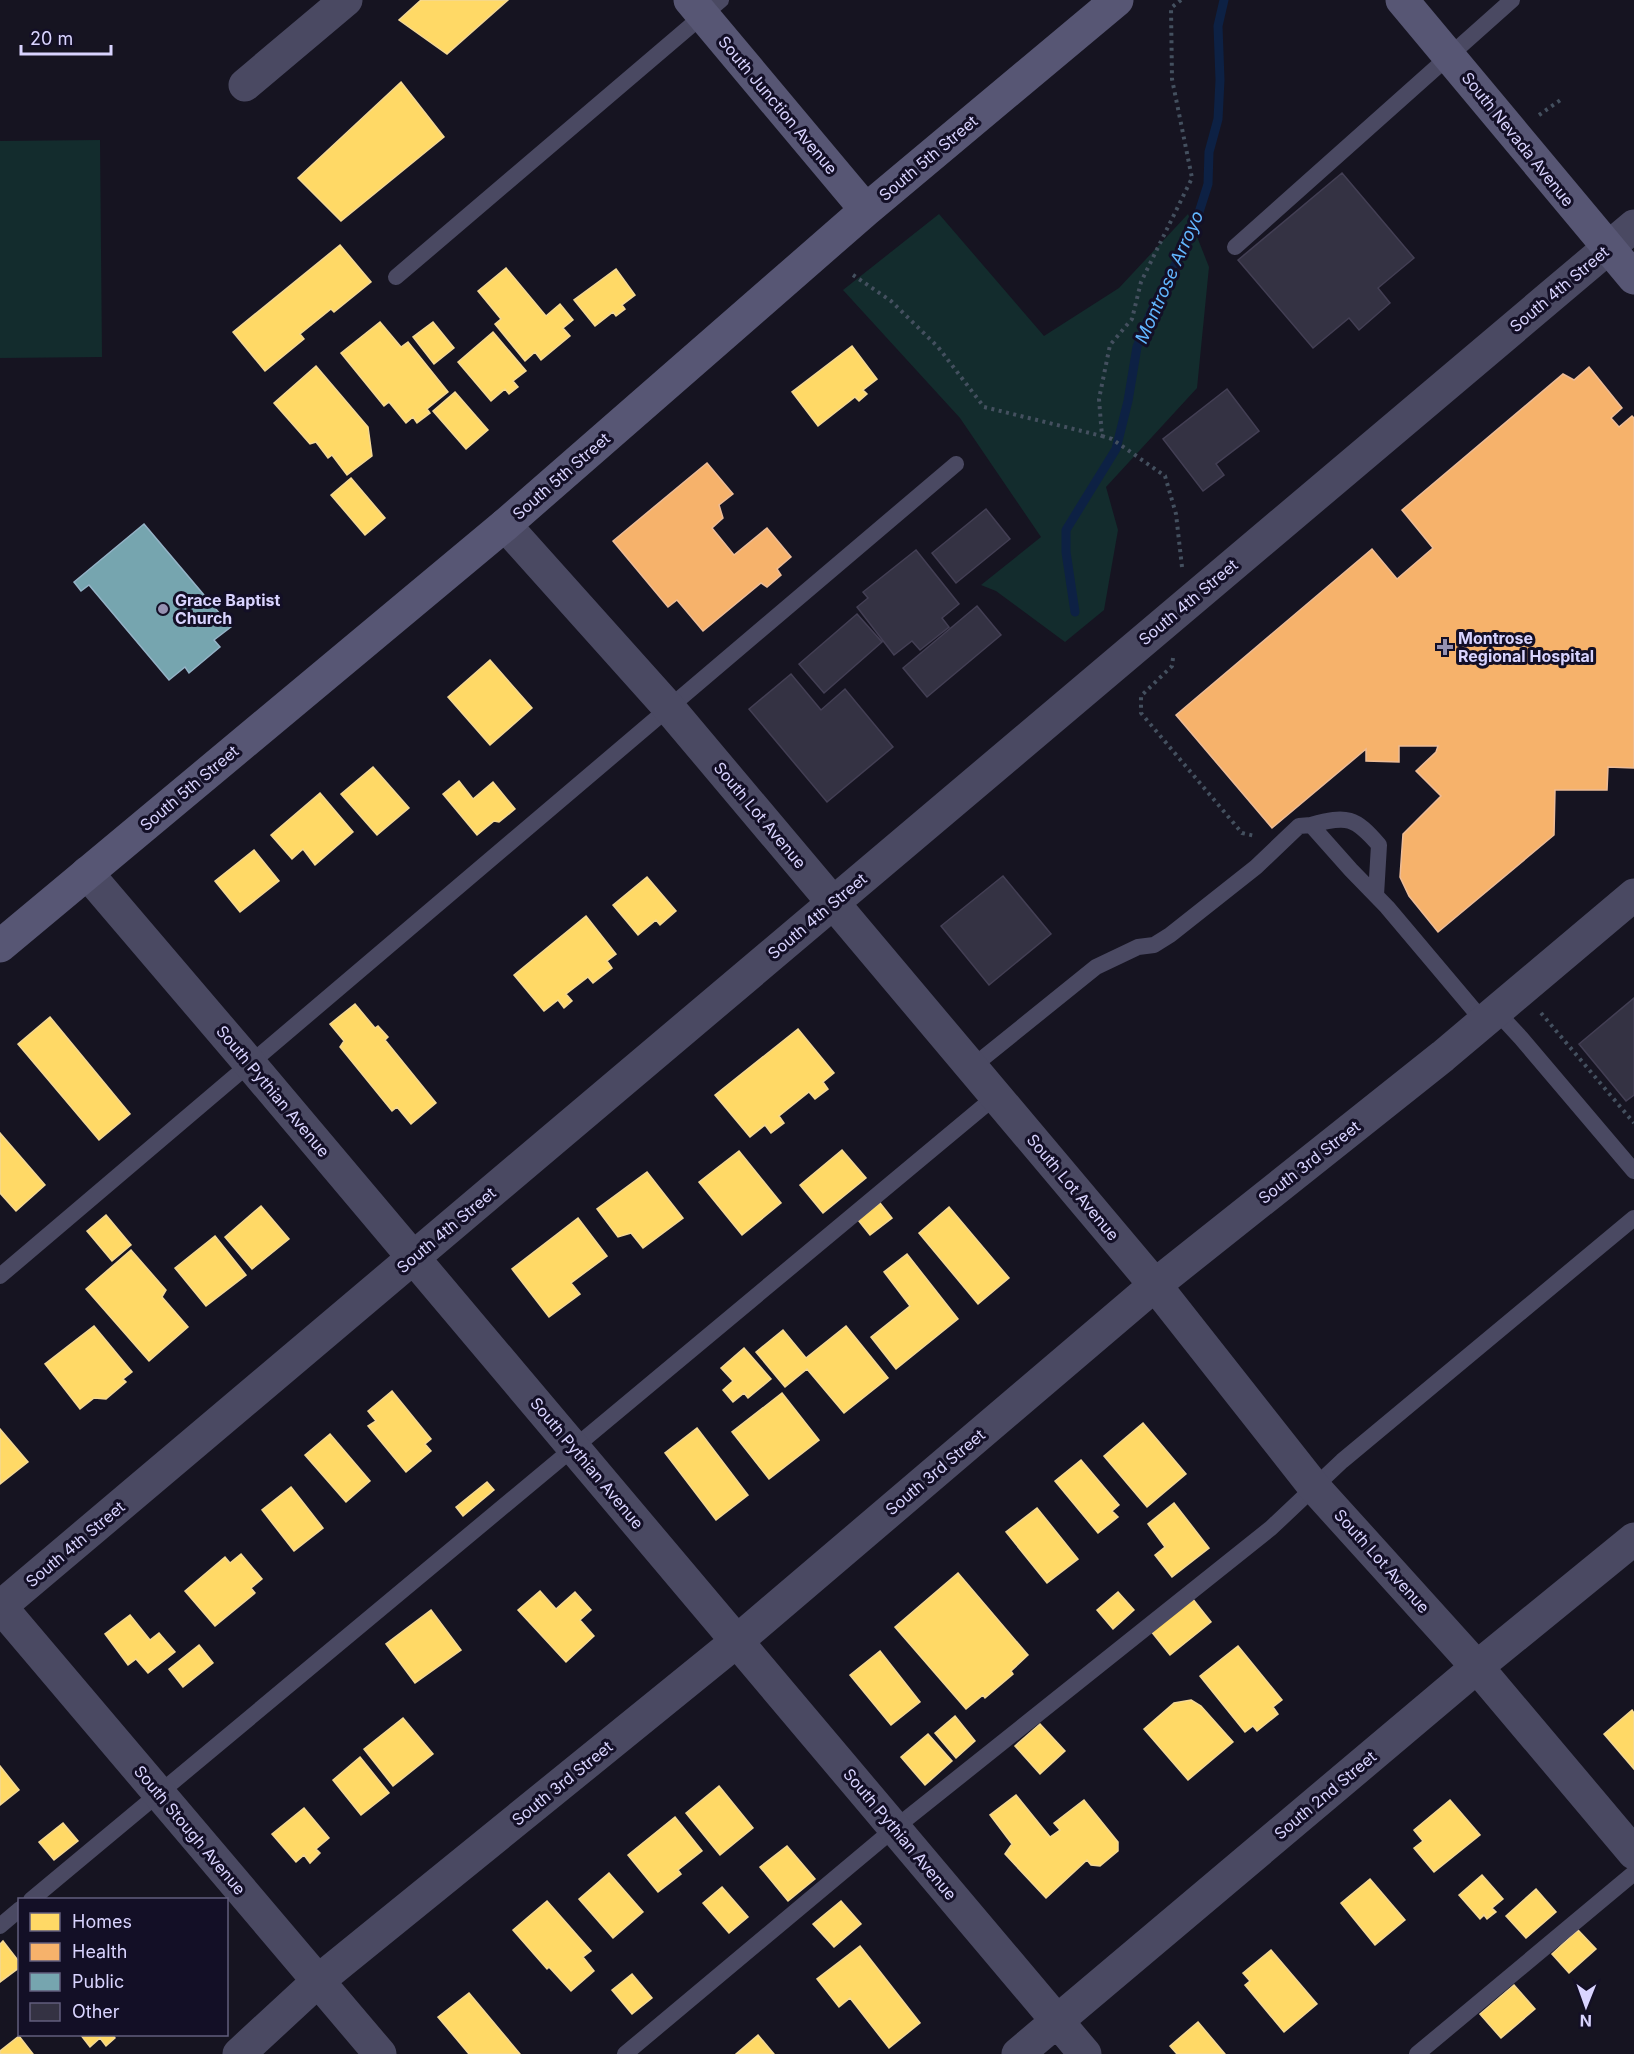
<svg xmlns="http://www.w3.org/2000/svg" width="1634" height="2054" font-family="Inter,sans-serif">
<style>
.green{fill:#132c2d}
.homes{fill:#ffd966;stroke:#f4d894;stroke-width:1.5}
.health{fill:#f6b26b;stroke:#edbc97;stroke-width:1.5}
.public{fill:#76a5af;stroke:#94b3c7;stroke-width:1.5}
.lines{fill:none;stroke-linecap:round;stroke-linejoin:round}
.stream{stroke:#0d2144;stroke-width:9}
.building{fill:#343243;stroke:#433f54;stroke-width:1.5}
.path{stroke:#44505f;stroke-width:4;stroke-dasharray:3 4.5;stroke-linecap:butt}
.lane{stroke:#4a4962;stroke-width:16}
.street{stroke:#4a4962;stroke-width:33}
.secondary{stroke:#575674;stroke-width:33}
.poi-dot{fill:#9591b1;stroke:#130f26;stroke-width:2}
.labels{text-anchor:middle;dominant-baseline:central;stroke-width:6;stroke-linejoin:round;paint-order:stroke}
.street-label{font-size:16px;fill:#d9d4ff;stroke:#130f26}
.poi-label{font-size:16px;font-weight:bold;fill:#d9d4ff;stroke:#130f26;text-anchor:start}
.water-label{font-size:18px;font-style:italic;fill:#62b6ff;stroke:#130f26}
</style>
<rect width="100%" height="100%" fill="#161421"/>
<path class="green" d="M100,140l2,217 -102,1v-217z
M939,214l105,122 75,-48 69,-74 21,53 -12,121 -91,99 12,43 -14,80 -39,32 -69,-51 -15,-6 60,-48 -81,-119 -117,-128z"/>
<path class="homes" d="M421,0h87l-61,54 -48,-34z
M401,82l43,55 -103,84 -43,-43z
M340,245l31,37 -37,30 -3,-3 -31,25 4,5 -39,32 -32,-39z
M506,268l40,48 14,-12 13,16 -10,8 7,8 -29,24 -6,-8 -10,9 -30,-37 6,-5 -23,-28z
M616,269l19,26 -13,10 3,4 -9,7 -3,-4 -18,14 -21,-26z
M380,322l21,25 7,-5 40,50 -21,17 3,4 -13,10 -4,-6 -7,6 -17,-21 -5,4 -43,-53z
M433,322l21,26 -20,16 -21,-27z
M493,332l33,39 -13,10 5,6 -9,7 -4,-5 -14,12 -33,-39z
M852,346l25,33 -14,11 4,4 -8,7 -4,-4 -37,29 -26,-34z
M316,366l52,61 4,29 -25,19 -15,-20 -4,3 -12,-16 -6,2 -36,-41z
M455,392l33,38 -22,19 -33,-38z
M351,478l34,40 -20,17 -34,-40z
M490,660l42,48 -42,37 -42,-48z
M373,767l36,41 -32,27 -36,-41z
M459,781l14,18 20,-17 22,27 -16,13 -5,-1 -17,14 -34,-41z
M320,793l33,39 -38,33 -12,-16 -11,10 -21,-24z
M254,850l25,31 -39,31 -25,-31z
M647,877l29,34 -16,14 -4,-5 -18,15 -25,-30z
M586,916l30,38 -9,7 5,7 -19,15 -5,-6 -22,17 6,7 -8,7 -6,-8 -14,11 -30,-36z
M355,1004l20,24 3,-2 10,11 -3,3 51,63 -25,21 -14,-17 -5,4 -52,-64 4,-6 -14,-17z
M50,1017l80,97 -31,26 -81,-96z
M798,1029l36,44 -11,9 5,7 -13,10 -6,-7 -30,24 5,7 -13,10 -6,-8 -15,12 -35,-42z
M0,1133l45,52 -29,26 -16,-18z
M842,1150l24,28 -43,35 -23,-28z
M739,1151l42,52 -39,32 -43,-53z
M647,1172l36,46 -40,30 -12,-15 -13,4 -21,-28z
M880,1203l12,15 -22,17 -12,-15z
M261,1206l28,33 -37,30 -27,-32z
M949,1207l60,71 -31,26 -59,-71z
M106,1215l25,30 -19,16 -25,-30z
M578,1218l29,38 -36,27 9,11 -31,23 -37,-48z
M215,1236l31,39 -40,31 -31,-38z
M131,1250l35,40 -4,7 26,30 -39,34 -63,-72z
M907,1254l51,65 -62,50 -25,-32 39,-31 -26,-34z
M94,1326l38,46 -9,7 3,3 -20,17 -12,-1 -14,11 -35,-45z
M846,1326l42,52 -44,35 -37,-44 -22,18 -29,-35 27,-22 23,28z
M744,1348l27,31 -23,19 -4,-5 -11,9 -10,-12 10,-9 -12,-13z
M392,1391l39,48 -6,5 6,7 -25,21 -38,-46 8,-5 -8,-10z
M782,1393l37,47 -50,39 -37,-47z
M1143,1423l43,51 -39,33 -43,-51z
M697,1428l51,67 -32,25 -51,-67z
M0,1429l28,33 -28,22z
M330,1434l40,47 -24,21 -41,-47z
M1081,1460l38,45 -7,6 6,6 -20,16 -43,-52z
M487,1482l7,8 -31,26 -7,-9z
M291,1487l32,41 -29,23 -32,-41z
M1174,1503l35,45 -37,29 -17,-22 10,-8 -17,-23z
M1037,1508l41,51 -31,24 -41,-51z
M241,1554l21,25 -11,9 4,5 -40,33 -30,-35 40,-34 5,6z
M958,1573l70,82 -17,16 2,3 -28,24 -2,-3 -17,14 -71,-82z
M540,1591l16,18 19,-17 16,18 -11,10 14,16 -28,26 -48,-52z
M1118,1592l16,18 -21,19 -16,-19z
M1192,1598l19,24 -41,33 -19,-24z
M431,1610l30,40 -46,33 -29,-39z
M130,1615l20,25 9,-7 16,19 -27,21 -12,-14 -8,6 -23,-31z
M199,1645l14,18 -30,24 -14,-18z
M1238,1646l44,54 -9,7 5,7 -21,17 -4,-5 -8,6 -45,-56z
M880,1651l40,51 -29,23 -41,-50z
M1191,1700l10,6 32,36 -45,38 -44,-51 30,-26z
M1632,1710l2,3v56l-30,-35z
M955,1716l20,25 -19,17 -21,-25z
M403,1718l30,36 -40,32 -29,-37z
M1040,1724l25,27 -25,23 -25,-28z
M928,1734l24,27 -27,24 -24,-28z
M360,1757l29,36 -28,22 -28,-35z
M0,1766l19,24 -19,15z
M719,1786l34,42 -33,27 -34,-42z
M1016,1795l34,42 10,-7 -6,-7 30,-23 34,42v9l-18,15 -9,-1 -4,-5 -41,38 -41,-44 7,-10 -22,-29z
M1450,1800l30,35 -46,37 -20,-24 9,-7 -9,-11z
M304,1808l25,30 -13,11 4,4 -10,10 -6,-8 -8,7 -24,-28z
M675,1817l27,34 -24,19 3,4 -23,18 -30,-37z
M63,1823l15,18 -24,19 -15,-18z
M787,1846l28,33 -27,22 -28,-34z
M609,1873l34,39 -30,26 -34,-39z
M1482,1875l21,24 -11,9 4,4 -9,7 -3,-4 -4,4 -21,-24z
M1370,1879l35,41 -30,25 -34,-42z
M722,1887l26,30 -19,16 -26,-30z
M1536,1889l20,23 -30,26 -20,-22z
M547,1901l44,50 -8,6 11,14 -23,20 -22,-24 -2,2 -34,-39z
M841,1901l20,23 -27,23 -21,-23z
M1578,1930l18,19 -27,24 -17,-19z
M3,1941l17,22v4l-20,15v-38z
M860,1946l60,77 -31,25 -39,-50 -11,9 -22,-28z
M1271,1950l46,54 -33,28 -39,-47 5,-4 -7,-8z
M632,1974l20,24 -20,16 -20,-24z
M1514,1985l21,24 -34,29 -21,-24z
M469,1993l51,61h-51l-31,-37z
M1198,2022l27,32h-48l-7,-8z
M80,2034h32l3,4 -9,8 -6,-8 -10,9z
M758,2035l16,19h-38z
M19,2036l14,18h-33v-3z"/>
<path class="health" d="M1589,367l33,41 -11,10 8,9 13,-11 2,2v350l-26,-1 -1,23h-52l-1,45 -116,97 -29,-36 -9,-19 3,-43 38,-38 -25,-25 20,-19 2,-6h-39v16l-33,-1v-12l-94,79 -96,-113 196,-166 25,30 36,-31 -31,-38 161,-136 11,6z
M707,463l26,31 -14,11 4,13 -11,10 22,27 33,-27 24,29 -14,12 4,6 -14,12 -6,-4 -58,48 -26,-31 -9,7 -55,-66z"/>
<path class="public" d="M144,524l87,103 -17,13 6,7 -31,26 -4,-6 -16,13 -80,-95 -8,6 -7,-9z"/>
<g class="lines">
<path class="stream" d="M1075,612l-9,-60v-22l50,-81 12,-48 9,-54 14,-35 43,-84 14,-44 1,-32 9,-33 2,-39 -2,-54 6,-26"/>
</g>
<path class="building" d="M1342,173l72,85 -36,30 12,15 -31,27 -10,-12 -36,30 -75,-88z
M1227,389l32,42 -43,33 8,11 -21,16 -40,-52z
M986,509l24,30 -54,44 -24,-30z
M916,550l43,54 -17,14 7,9 -29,23 -8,-9 -18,14 -37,-48 11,-9 -5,-6z
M977,606l24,29 -74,62 -24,-29z
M857,614l25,28 -58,51 -25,-29z
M791,674l30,36 24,-21 48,58 -66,55 -78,-93z
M1003,876l48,58 -62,51 -48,-59z
M1634,998v97l-8,6 -47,-57z"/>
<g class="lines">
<path class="path" d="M1181,0l-10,8 1,71 20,99 -51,104 -9,37 -22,26 -11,54 3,37 10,3 53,37 11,38 6,53
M1539,115l23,-16
M853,275l38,26 47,46 46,60 118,29
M1173,658l-1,8 -31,30v17l101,120 13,3
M1541,1013l93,110"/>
<path class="lane" d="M1235,247l277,-247
M396,277l325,-277
M1311,825c36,-10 44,-8 68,20l-3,50
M1497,1012l24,26 113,133
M972,1067l124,-100 42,-20 16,-2 16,-10 86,-68 43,-41 12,-1 40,45 36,37 97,115
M0,1276l956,-812
M31,1900l965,-804
M0,1926l20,-17
M625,2054l270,-226 376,-300 71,-67 292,-243
M1417,2054l217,-181"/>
<path class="street" d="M245,85l101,-85
M505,525l164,183 486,577 160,203 162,179 157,186
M87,873l163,191 835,990
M0,1606l380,448
M0,1607l1634,-1381
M239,2054l79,-73 419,-340 418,-356 288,-229 191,-161
M1018,2054l459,-387 157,-128"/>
<path class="secondary" d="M690,0l176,210
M1402,0l232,278
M0,946l505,-421 361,-315 251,-210"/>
</g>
<g class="poi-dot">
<circle cx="163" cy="609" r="6"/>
<path d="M1442 638h6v6h6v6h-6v6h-6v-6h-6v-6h6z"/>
</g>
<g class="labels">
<g class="street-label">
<text transform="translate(778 105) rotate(50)">South Junction Avenue</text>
<text transform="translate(1518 139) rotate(51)">South Nevada Avenue</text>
<text transform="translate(928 158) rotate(-40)">South 5th Street</text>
<text transform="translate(1559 289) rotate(-40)">South 4th Street</text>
<text transform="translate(561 476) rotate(-41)">South 5th Street</text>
<text transform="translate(1188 602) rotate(-40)">South 4th Street</text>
<text transform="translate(189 788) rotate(-40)">South 5th Street</text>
<text transform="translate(760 815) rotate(50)">South Lot Avenue</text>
<text transform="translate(817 916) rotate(-40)">South 4th Street</text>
<text transform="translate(273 1091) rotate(50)">South Pythian Avenue</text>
<text transform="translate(1309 1162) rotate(-38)">South 3rd Street</text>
<text transform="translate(1073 1187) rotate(50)">South Lot Avenue</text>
<text transform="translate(446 1230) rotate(-40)">South 4th Street</text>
<text transform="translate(587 1463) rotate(50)">South Pythian Avenue</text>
<text transform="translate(935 1472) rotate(-40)">South 3rd Street</text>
<text transform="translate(75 1544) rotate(-40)">South 4th Street</text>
<text transform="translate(1382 1561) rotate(48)">South Lot Avenue</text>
<text transform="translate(562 1783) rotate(-39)">South 3rd Street</text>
<text transform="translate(1325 1795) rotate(-40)">South 2nd Street</text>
<text transform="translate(190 1830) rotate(50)">South Stough Avenue</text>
<text transform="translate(900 1834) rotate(50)">South Pythian Avenue</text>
</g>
<g class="poi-label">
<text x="175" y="600">Grace Baptist<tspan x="175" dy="18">Church</tspan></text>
<text x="1458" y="638">Montrose<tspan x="1458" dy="18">Regional Hospital</tspan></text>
</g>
<g class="water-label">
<text transform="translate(1169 277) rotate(-66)">Montrose Arroyo</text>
</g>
</g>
<rect x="18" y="1898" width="210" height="138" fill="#130f26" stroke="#625e7d" stroke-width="1.5"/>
<rect x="30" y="1913" width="30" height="18" fill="#ffd966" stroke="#625e7d" stroke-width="1.5"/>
<text x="72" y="1928" font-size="18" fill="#d9d4ff">Homes</text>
<rect x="30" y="1943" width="30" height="18" fill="#f6b26b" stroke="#625e7d" stroke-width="1.5"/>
<text x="72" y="1958" font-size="18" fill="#d9d4ff">Health</text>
<rect x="30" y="1973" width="30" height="18" fill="#76a5af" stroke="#625e7d" stroke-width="1.5"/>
<text x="72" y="1988" font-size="18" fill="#d9d4ff">Public</text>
<rect x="30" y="2003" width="30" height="18" fill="#343243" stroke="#625e7d" stroke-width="1.5"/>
<text x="72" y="2018" font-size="18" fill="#d9d4ff">Other</text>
<g transform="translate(1586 2006) rotate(181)" stroke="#130f26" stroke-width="4.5" paint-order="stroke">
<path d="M0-4.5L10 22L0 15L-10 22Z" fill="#d9d4ff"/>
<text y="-9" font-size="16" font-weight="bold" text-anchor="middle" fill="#d9d4ff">N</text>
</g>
<path d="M21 45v9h90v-9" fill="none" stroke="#d9d4ff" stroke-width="3"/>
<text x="30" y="45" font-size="18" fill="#d9d4ff" stroke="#130f26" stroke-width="4.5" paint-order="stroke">20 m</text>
</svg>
